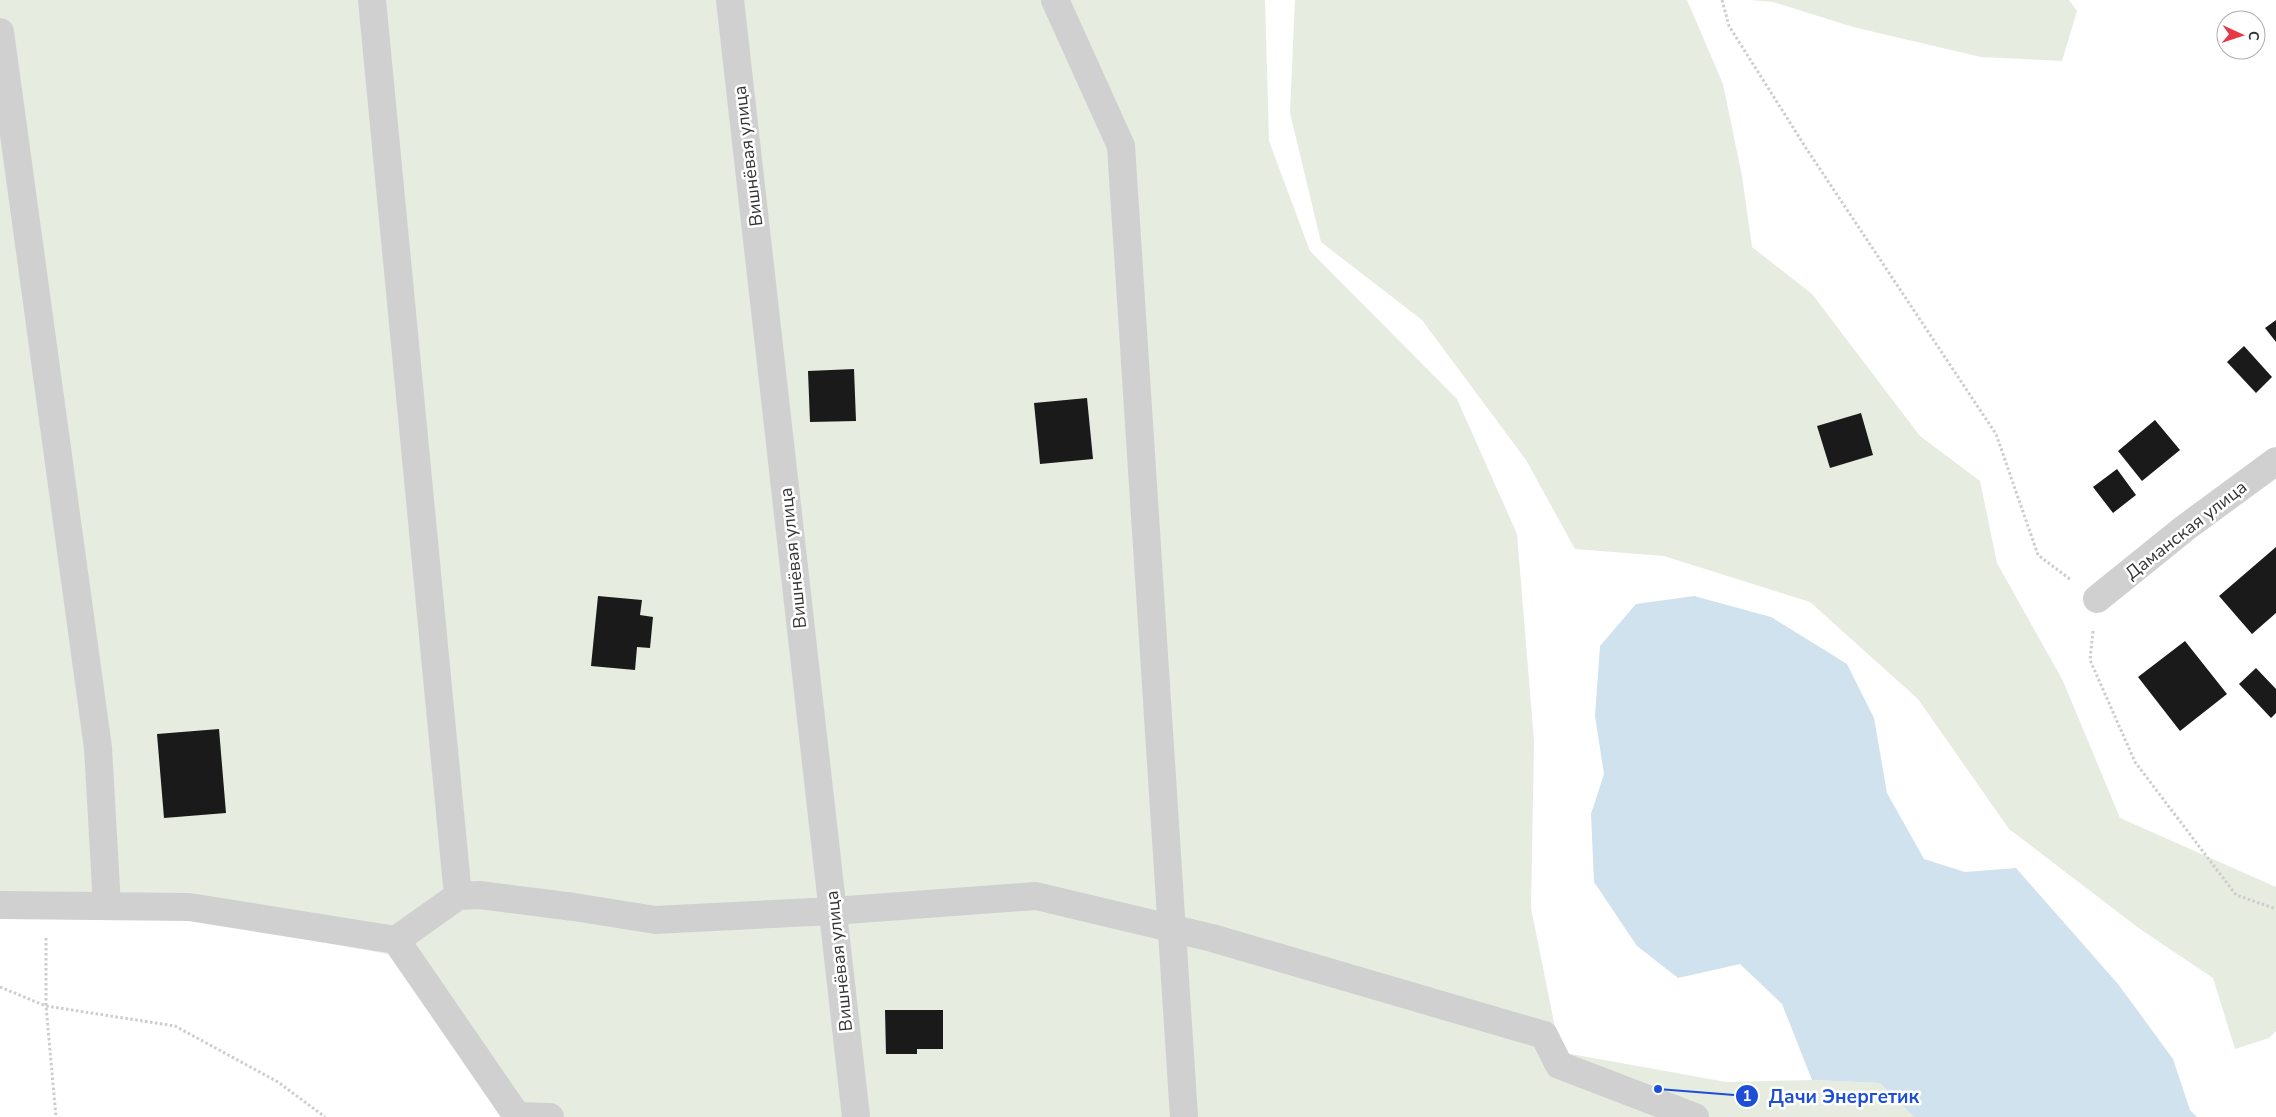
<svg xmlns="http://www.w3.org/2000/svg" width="2276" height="1117" font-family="'Nunito Sans',sans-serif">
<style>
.green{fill:#e6ecdf}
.water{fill:#cfe2ee}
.building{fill:#1a1a1a}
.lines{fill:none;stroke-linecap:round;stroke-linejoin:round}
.path{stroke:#cdcdcd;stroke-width:3;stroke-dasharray:2.5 2.5;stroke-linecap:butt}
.minor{stroke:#d0d0d0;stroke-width:28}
.labels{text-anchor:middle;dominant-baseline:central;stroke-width:5;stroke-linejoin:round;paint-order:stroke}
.street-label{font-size:18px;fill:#333;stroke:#fff}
.leader{fill:none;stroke:#1d4ed8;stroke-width:2}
.callout-dot{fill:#1d4ed8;stroke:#fff;stroke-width:2}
.mark-label{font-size:15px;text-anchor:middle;font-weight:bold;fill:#fff}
.callout-label{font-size:19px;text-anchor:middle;font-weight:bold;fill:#1d4ed8;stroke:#fff;stroke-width:5;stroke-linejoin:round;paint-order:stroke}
</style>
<rect width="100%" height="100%" fill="#fff"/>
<path class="green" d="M0,0h1265l4,141 41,110 147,148 60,135 17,207 -3,167 29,144 166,30 86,-2 68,3 34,34h-1412l-114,-163 -195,-35 -193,-4z
M1295,0h392l36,84 19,92 10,71 60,47 108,142 60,45 17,82 66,118 57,137 156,69v144l-7,7 -34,11 -22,-71 -73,-49 -131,-100 -91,-130 -108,-97 -146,-46 -89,-7 -49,-89 -104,-140 -101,-78 -31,-129z
M1751,0h318l8,11 -15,50 -81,-4 -128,-30 -80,-25z"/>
<path class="water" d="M1694,596l77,21 76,47 27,54 13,75 37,66 41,13 51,-4 102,116 55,75 17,51 7,7h-283l-34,-34 -68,-3 -30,-76 -42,-40 -62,14 -41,-32 -43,-64 -3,-68 13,-40 -9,-58 5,-70 36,-42z"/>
<path class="building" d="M2276,320v22l-11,-14z
M2244,346l28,31 -16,16 -29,-31z
M854,369l2,52 -46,1 -2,-51z
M1087,398l6,61 -53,5 -6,-61z
M1861,413l12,42 -43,13 -13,-42z
M2155,420l25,30 -38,31 -24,-30z
M2117,469l19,26 -23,18 -20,-26z
M2276,547v66l-24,21 -33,-38z
M598,596l44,4 -2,15 13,2 -3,31 -13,-1 -2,23 -44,-4z
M2185,641l42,53 -47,37 -42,-54z
M2256,668l20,21v24l-5,5 -32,-34z
M219,729l7,84 -62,5 -7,-84z
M885,1010h58v39h-26v5h-31z"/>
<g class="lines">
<path class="path" d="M1722,0l7,26 77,122 190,286 42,121 33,25
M2093,631l-3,29 45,102 101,133 40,14
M46,938v68l10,111
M0,987l46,19 129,20 103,56 47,35"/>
<path class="minor" d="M372,0l86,896 -62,44
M730,0l126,1117
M1055,0l66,146 63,971
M0,32l98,716 9,158
M2097,599l88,-71 91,-67
M458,896l21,-1 95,12 81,13 178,-9 203,-15 176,42 332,97 15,30 136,52
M0,905l189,2 207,33 121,176 33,1"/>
</g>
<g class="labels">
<g class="street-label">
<text transform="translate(748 156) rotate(-97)">Вишнёвая улица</text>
<text transform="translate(2186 530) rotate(-38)">Даманская улица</text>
<text transform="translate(793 558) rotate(-96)">Вишнёвая улица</text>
<text transform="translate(839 961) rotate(-96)">Вишнёвая улица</text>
</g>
</g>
<path class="leader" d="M1658 1089L1747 1096"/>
<g class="callout-dot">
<circle cx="1658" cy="1089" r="5"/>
<circle cx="1747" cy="1096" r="12"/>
</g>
<g class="mark-label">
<text x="1747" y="1101">1</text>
</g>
<g class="callout-label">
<text x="1844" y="1103">Дачи Энергетик</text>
</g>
<g transform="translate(2241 35) rotate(93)"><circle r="24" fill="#ffffff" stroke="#adadad"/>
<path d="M0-4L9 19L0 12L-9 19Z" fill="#e63946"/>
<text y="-8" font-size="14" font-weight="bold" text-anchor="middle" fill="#333333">С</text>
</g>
</svg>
